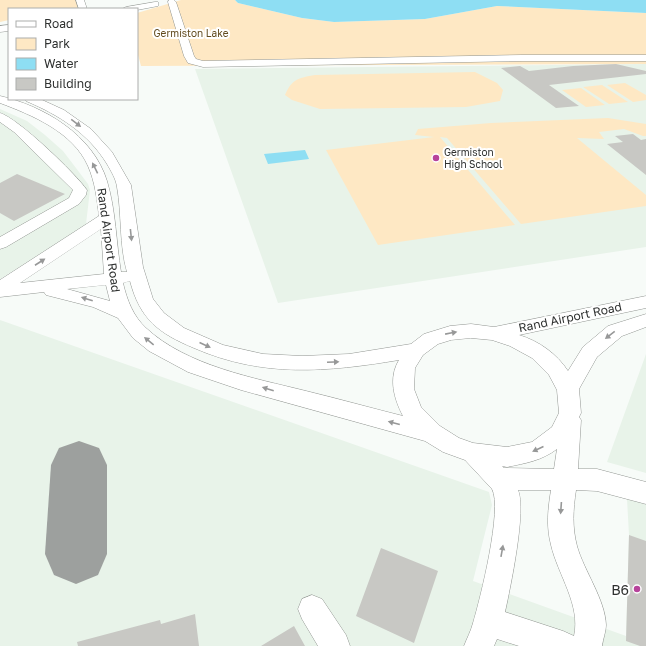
<svg xmlns="http://www.w3.org/2000/svg" width="646" height="646" font-family="'Golos Text',sans-serif">
<style>
.built{fill:#e8f3e9}
.green{fill:#fee8c4}
.water{fill:#8edef3}
.lines{fill:none;stroke-linecap:round;stroke-linejoin:round}
.taxiway{fill:#9da09e;fill-rule:evenodd}
.building{fill:#c8c8c4}
.minor-casing{stroke:#929692;stroke-width:1}
.minor{fill:#fff;fill-rule:evenodd}
.oneway{fill:#979898}
.poi-dot{fill:#b7439b;stroke:#fff;stroke-width:1.5}
.labels{text-anchor:middle;dominant-baseline:central;stroke-width:4;stroke-linejoin:round;paint-order:stroke}
.far-park-label{font-size:10px;fill:#614a1e;stroke:#fff}
.far-poi-label{font-size:10px;fill:#2f3130;stroke:#fff;text-anchor:start}
.street-label{font-size:12px;fill:#2f3130;stroke:#fff}
.near-poi-label{font-size:14px;fill:#2f3130;stroke:#fff;text-anchor:end}
</style>
<rect width="100%" height="100%" fill="#f7fbf8"/>
<path class="built" d="M646,64v183l-368,56 -83,-234z
M0,109l27,12 18,14 18,16 13,17 12,16 2,6 -4,34 -10,8 -76,47z
M0,320l489,172 3,13 -19,76 153,55 3,-101 -2,-36 19,5v142h-646z
M646,354v119l-39,-11z"/>
<path class="green" d="M0,0h76l2,9h-69v11l-9,2z
M181,0h54l3,3 64,15 32,4 91,-3 72,-13 149,7v51l-505,2 -4,-15v-38z
M475,72l22,11 6,7 -3,11 -34,6 -146,2 -28,-9 -7,-5c7,-16 13,-17 30,-20z
M625,83l21,12v5l-13,2 -26,-17z
M602,85l26,17 -19,2 -26,-17z
M581,88l24,17 -19,2 -24,-17z
M608,118l38,6v12h-3l-19,-7 -25,3 5,7 -27,-1 69,57v11l-125,18 -74,-86 -7,-1 75,88 -137,20 -52,-95 108,-13 -19,-2 3,-6 73,-6z"/>
<path class="water" d="M235,0h411v13l-149,-7 -72,13 -91,3 -32,-4 -64,-15z
M305,150l4,9 -41,5 -4,-10z"/>
<g class="lines">
<path class="taxiway" d="M79,441l20,7 8,17v89l-9,21 -22,9 -22,-9 -9,-21 6,-89 8,-17z"/>
</g>
<path class="building" d="M616,64l30,7v3l-97,11 30,21 -23,2 -55,-40 19,-2 9,5 44,-5z
M633,134l8,6 5,-1v36l-39,-31 16,-2 -8,-6z
M17,174l48,20 -51,27 -14,-8v-30z
M629,535l17,6v105h-6l-14,-5z
M381,548l57,23 -24,72 -58,-27z
M195,614l4,32h-121l-1,-4 83,-22 1,4z
M294,626l11,20h-44z"/>
<g class="lines">
<defs>
<path id="minor" d="M76,0h8l3,9h-8z
M169,0h5l2,2 18,54 2,3 7,2 319,-6h124v6h-124l-319,6 -15,-4 -4,-7 -16,-54z
M155,2h3v4l-21,4 -15,-1 4,-2z
M9,25v6l-9,1v-6z
M0,96c44,10 93,39 107,85 9,30 9,61 14,91h6c-8,-27 -5,-58 -10,-85 -1,-8 -6,-16 -10,-23 -19,-31 -48,-49 -81,-63l-2,-2h16l24,11 27,19 21,23 19,33 12,82 10,32 11,14 20,15 39,17 40,9 39,2 47,-2 62,-10 13,-10 26,-8 21,-2 23,3 152,-31v12l-127,27c20,6 38,19 49,36l15,-24 25,-21 38,-12v13l-24,9 -25,21 -18,32 2,24 -2,4 2,3 -3,49h19l49,13v22l-49,-13 -21,-1c-3,20 -4,37 1,56 7,25 28,53 29,79 0,6 -3,14 -4,21h-83l-22,-7 -3,7h-30c3,-8 7,-15 9,-23 7,-23 30,-115 19,-134l-27,-29 -22,-8 -18,-11 -184,-51 -53,-18 -39,-21 -16,-13 -15,-20 -25,-11 -47,-12 -2,-3 -44,5v-17l99,-64c-2,-17 -4,-34 -11,-50 -15,-34 -56,-51 -88,-63zM101,229l3,45 -84,9zM130,281c10,38 28,52 64,67 69,30 133,24 205,12 -11,18 -5,39 4,56 -32,-8 -64,-17 -97,-25 -52,-13 -119,-25 -160,-63 -13,-12 -19,-28 -23,-45zM106,285l4,16 -43,-12zM471,338l21,2 18,6 22,12 17,17 8,15 2,23 -7,14 -20,15 -25,5 -34,-4 -14,-5 -19,-12 -19,-19 -7,-18 1,-21 8,-13 15,-11 13,-4zM557,449l-3,20 -50,-1 -2,-2 5,1c19,-4 34,-6 50,-18zM518,490h33c-3,19 -5,36 0,55 7,30 30,60 23,91l-11,-5 -58,-19c5,-23 22,-103 13,-122z
M0,113c18,5 76,61 87,77l-1,5 -7,9 -73,43 -6,2v-12l69,-39 4,-8 -59,-58 -14,-10z
M312,595l10,4 24,36 4,11h-32l-16,-27 -4,-10 4,-10z"/>
</defs>
<use href="#minor" class="minor-casing"/>
<use href="#minor" class="minor"/>
</g>
<defs><path id="oneway-solid" d="M-6-.8H1V-3.2L6.5 0L1 3.2V.8H-6Z"/></defs>
<g class="oneway">
<use href="#oneway-solid" transform="translate(76 123) rotate(37)"/>
<use href="#oneway-solid" transform="translate(95 168) rotate(-116)"/>
<use href="#oneway-solid" transform="translate(131 235) rotate(84)"/>
<use href="#oneway-solid" transform="translate(40 262) rotate(-33)"/>
<use href="#oneway-solid" transform="translate(87 299) rotate(-163)"/>
<use href="#oneway-solid" transform="translate(451 333) rotate(-11)"/>
<use href="#oneway-solid" transform="translate(610 335) rotate(142)"/>
<use href="#oneway-solid" transform="translate(149 341) rotate(-141)"/>
<use href="#oneway-solid" transform="translate(205 345) rotate(24)"/>
<use href="#oneway-solid" transform="translate(333 362) rotate(-3)"/>
<use href="#oneway-solid" transform="translate(268 389) rotate(-163)"/>
<use href="#oneway-solid" transform="translate(394 423) rotate(-165)"/>
<use href="#oneway-solid" transform="translate(538 449) rotate(156)"/>
<use href="#oneway-solid" transform="translate(561 508) rotate(94)"/>
<use href="#oneway-solid" transform="translate(502 551) rotate(-80)"/>
</g>
<g class="poi-dot">
<circle cx="436" cy="158" r="4"/>
<circle cx="637" cy="589" r="4"/>
</g>
<g class="labels">
<g class="far-park-label">
<text x="191" y="33">Germiston Lake</text>
</g>
<g class="far-poi-label">
<text x="444" y="152">Germiston<tspan x="444" dy="12">High School</tspan></text>
</g>
<g class="street-label">
<text transform="translate(109 240) rotate(82)">Rand Airport Road</text>
<text transform="translate(570 317) rotate(-12)">Rand Airport Road</text>
</g>
<g class="near-poi-label">
<text x="629" y="589">B6</text>
</g>
</g>
<rect x="8" y="8" width="130" height="92" fill="#ffffff" stroke="#acadac"/>
<rect x="16" y="21" width="20" height="6" fill="#ffffff" stroke="#acadac"/>
<text x="44" y="28" font-size="12" fill="#2f3130">Road</text>
<rect x="16" y="38" width="20" height="12" fill="#fee8c4" stroke="#acadac"/>
<text x="44" y="48" font-size="12" fill="#2f3130">Park</text>
<rect x="16" y="58" width="20" height="12" fill="#8edef3" stroke="#acadac"/>
<text x="44" y="68" font-size="12" fill="#2f3130">Water</text>
<rect x="16" y="78" width="20" height="12" fill="#c8c8c4" stroke="#acadac"/>
<text x="44" y="88" font-size="12" fill="#2f3130">Building</text>
</svg>
